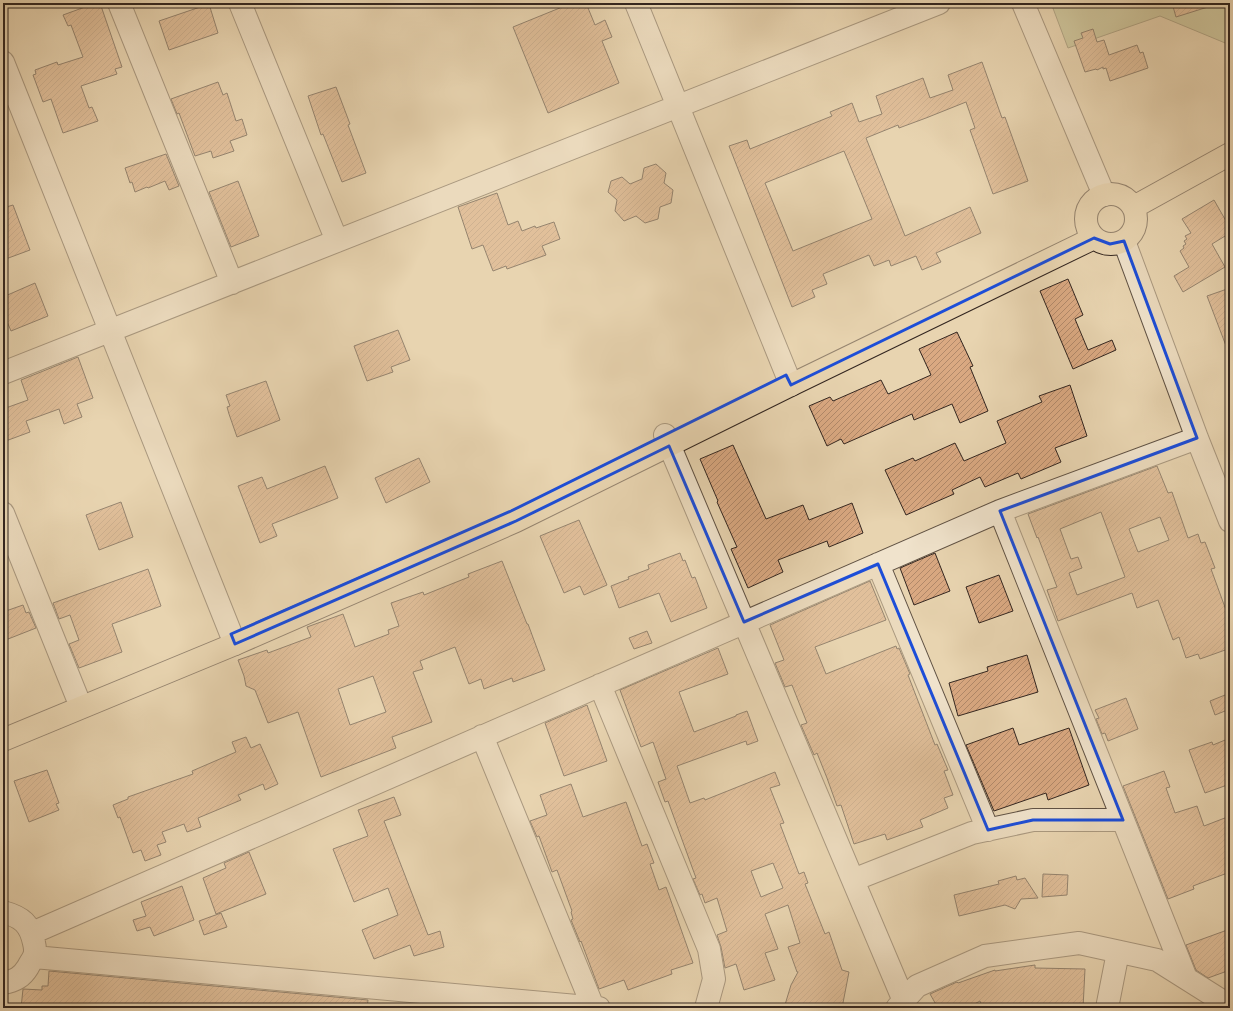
<svg xmlns="http://www.w3.org/2000/svg" width="1233" height="1011" font-family="Cardo,serif">
<style>
.green{fill:#b5bd8c;stroke:#747256}
.building{fill:url(#building-hatch);stroke:#332620;fill-rule:evenodd}
.lines{fill:none;stroke-linecap:round;stroke-linejoin:round}
.minor-casing{stroke:#605244;stroke-width:24}
.major-casing{stroke:#332620;stroke-width:24}
.minor{stroke:#f0e3cc;stroke-width:22}
.major{stroke:#e8d4b0;stroke-width:22}
.marked{fill:none;stroke:#1d4ed8;stroke-width:3;stroke-linejoin:round}
</style>
<defs>
<pattern id="building-hatch" width="6" height="6" patternUnits="userSpaceOnUse"><rect width="6" height="6" fill="#daa982"/><path d="M-1 1l2-2M0 6l6-6M5 7l2-2" fill="none" stroke="#b1896a"/></pattern>
</defs>
<rect width="100%" height="100%" fill="#e8d4b0"/>
<filter id="stains"><feTurbulence type="fractalNoise" baseFrequency=".005" numOctaves="4"/><feColorMatrix values="0 0 0 0 .2 0 0 0 0 .09 0 0 0 0 .02 0 0 0 .5 -.17"/></filter>
<radialGradient id="worn" r=".72"><stop offset=".6" stop-color="#630" stop-opacity="0"/><stop offset="1" stop-color="#630" stop-opacity=".3"/></radialGradient>
<path class="green" d="M1051,3h179v42l-70,-29 -92,32z"/>
<path class="building" d="M96,3h4l22,64 -7,2 2,5 -36,12 8,22 3,-1 6,14 -35,12 -12,-34 -8,3 -10,-27 3,-1 -1,-4 22,-8 1,3 25,-8 -12,-32 -3,1 -5,-11z
M572,3h14l9,22 10,-5 7,17 -10,4 17,42 -71,30 -35,-86z
M1172,3h39v3l-35,11z
M209,4l9,29 -49,17 -10,-29z
M1093,29l4,13 7,-2 5,15 28,-10 3,8 3,-1 5,16 -38,13 -4,-13 -3,1v-2l-6,3 -1,-1 -11,3 -11,-31 9,-3 -2,-5z
M982,62l20,56 3,-1 23,64 -35,13 -23,-64 5,-2 -9,-26 -40,16 -27,10 -1,-3 -32,13 39,98 65,-29 11,26 -45,20 5,9 -19,8 -6,-14 -25,10 -2,-6 -15,6 -5,-11 -46,19 4,10 -15,6 3,7 -23,10 -63,-161 18,-6 3,9 82,-33 -2,-4 22,-9 7,19 23,-8 -6,-18 47,-18 7,20 23,-8 -5,-15zM844,151l28,68 -79,32 -28,-68z
M218,82l5,13 4,-2 9,28 6,-2 5,16 -17,6 4,10 -21,7 -2,-7 -16,5 -16,-43 -2,1 -6,-15z
M336,87l14,37 -2,1 18,48 -24,9 -19,-48 -2,1 -13,-39z
M166,154l13,32 -10,4 -4,-9 -17,7 -1,-1 -12,5 -3,-10 -2,1 -5,-15z
M656,164l10,9 -2,10 9,7 -2,13 -11,4 -2,12 -13,4 -9,-7 -12,5 -9,-10 2,-11 -9,-8 3,-11 11,-4 8,7 12,-5 2,-11z
M238,181l21,55 -28,11 -22,-55z
M497,193l11,32 10,-4 4,10 13,-5 1,2 18,-6 6,17 -18,7 4,9 -39,14 -1,-3 -13,5 -10,-26 -11,4 -14,-42z
M1214,200l16,28v5l-18,11 13,23 -42,25 -9,-16 15,-9 -9,-16 4,-3 -1,-2 3,-2 -2,-3 3,-2 -2,-3 6,-3 -9,-14z
M13,205l17,45 -27,10v-52z
M1068,279l15,36 -8,4 13,31 24,-10 4,10 -43,19 -33,-78z
M35,283l13,33 -37,15 -8,-19v-15z
M1230,288v63h-2l-21,-55z
M398,330l12,30 -19,7 2,5 -26,9 -13,-35z
M957,332l16,34 -3,1 18,44 -28,12 -8,-19 -38,16 -2,-6 -68,30 -3,-5 -14,7 -18,-40 21,-9 3,4 48,-21 7,14 43,-19 -12,-26z
M78,357l15,41 -16,6 5,13 -18,7 -5,-15 -33,12 4,11 -27,10v-33l25,-9 -7,-20z
M266,381l14,39 -43,17 -8,-23 -2,-7 3,-1 -4,-11z
M1070,385l17,51 -32,12 6,14 -40,17 -3,-6 -33,14 -5,-10 -28,13 2,4 -48,21 -21,-45 28,-12 2,3 40,-18 9,18 42,-18 -9,-22 45,-19 -3,-6z
M733,445l33,74 37,-14 6,15 43,-17 11,30 -34,14 -2,-6 -49,19 5,12 -35,16 -17,-39 6,-2 -20,-45 1,-1 -18,-42z
M419,458l11,24 -44,21 -11,-25z
M325,466l13,32 -66,26 5,12 -17,7 -22,-57 24,-9 5,12z
M1157,466l11,27 4,-1 16,46 10,-4 3,9 4,-1 10,26 -4,1 19,52v21l-4,2 2,5 -28,10 -2,-5 -12,4 -7,-21 -6,3 -15,-40 -21,8 -5,-15 -74,28 -11,-31 10,-3 -19,-50 -1,1 -9,-24zM1101,512l24,65 -48,18 -8,-22 13,-5 -4,-11 -7,2 -11,-30zM1160,517l9,23 -31,12 -9,-23z
M121,502l12,35 -34,13 -13,-35z
M579,520l28,65 -23,10 -4,-9 -16,7 -24,-57z
M680,553l3,8 2,-1 7,18 3,-1 12,31 -36,14 -12,-29 -40,15 -8,-22 18,-7 -1,-2 21,-8 -1,-4z
M935,553l15,38 -36,14 -14,-37z
M502,561l25,63h1l17,46 -32,12 -1,-4 -28,11 -3,-10 -12,5 -14,-37 -35,14 3,8 -10,3 19,50 -40,15 4,11 -75,29 -23,-65 -30,11 -13,-33 -9,-4 -2,-10 -6,-16 29,-10 1,3 43,-16 -4,-10 36,-13 12,33 34,-13 -1,-4 11,-4 -8,-23 32,-11 1,3 45,-18 -1,-3zM373,676l13,36 -36,13 -12,-36z
M148,569l13,37 -49,18 10,28 -43,16 -10,-24 10,-4 -9,-25 -11,4 -6,-16z
M999,575l14,36 -34,12 -13,-36z
M870,581l16,39 -71,27 11,27 70,-28 1,3 2,-1 11,26 -2,1 27,70 2,-1 11,26 -4,1 9,24 -9,3 4,10 -28,12 3,7 -36,13 -2,-6 -31,10 -13,-39 -4,1 -10,-28 -10,-25 -3,2 -13,-30 6,-2 -15,-38 -7,2 -10,-24 9,-3 -14,-35z
M23,605l3,8 3,-1 7,16 -33,13v-29z
M647,631l5,12 -18,6 -5,-11z
M718,648l10,26 -49,18 15,40 42,-16v-1l11,-4 11,30 -11,4 -1,-4 -69,25 13,37 14,-5 1,2 70,-28 5,13 -10,3 14,35 -4,1 19,50 5,-2 4,11 -3,1 20,50 4,-2 13,38 7,2 -7,36h-58l7,-23 7,-13h-1l-9,-25 12,-4 -12,-38 -23,9 13,35 -13,4 10,27 -31,10 -8,-26 -11,4 -4,-21 -4,-12 10,-4 -10,-33 -12,5 -3,-9 -2,1 -7,-16 3,-1 -28,-77 -3,1 -7,-20 8,-3 -13,-37 -12,5 -21,-57zM773,863l10,25 -22,9 -10,-26z
M1027,655l11,37 -80,24 -9,-33 39,-12 -1,-4z
M1230,693v16l-15,6 -5,-14z
M1126,698l12,31 -30,12 -3,-8 -3,1 -6,-15 3,-1 -4,-8z
M587,705l20,56 -43,15 -19,-53z
M1013,728l6,17 50,-17 20,57 -41,15 -2,-7 -52,18 -28,-66z
M246,737l5,11 9,-4 18,40 -13,6 -2,-6 -25,11 3,5 -43,18 3,9 -14,5 -3,-8 -22,8 4,10 -9,3 4,10 -16,6 -4,-11 -8,3 -13,-36 -2,1 -5,-13 15,-6v-2l65,-23 -1,-3 44,-19 -4,-10z
M1230,738v46l-25,9 -16,-43 23,-8 1,3z
M47,770l12,33 -3,1 3,6 -30,12 -15,-41z
M1164,771l6,16 -4,1 9,25 22,-7 7,20 26,-10v56l-37,14 1,3 -26,10 -45,-113z
M571,784l12,33 43,-15 16,44 5,-2 7,19 -4,1 9,26 7,-3 27,76 -22,7 1,4 -44,16 -4,-10 -25,9 -18,-48 -1,1 -9,-22 2,-1 -2,-7 1,-1 -15,-41 -5,2 -13,-36 -2,1 -7,-16 17,-6 -7,-20z
M394,797l7,18 -17,6 44,114 12,-4 4,16 -30,9 -4,-11 -36,14 -12,-29 36,-15 -10,-27 -34,14 -21,-53 35,-13 -10,-26z
M249,852l17,42 -50,20 -13,-36 23,-10 -2,-5z
M1043,874l25,1 -1,20 -25,2z
M1016,876l1,4 8,-2 13,20 -17,1 -6,10 -10,-4 -46,11 -5,-21 45,-11 -1,-3z
M182,886l12,34 -40,16 -4,-9 -13,4 -4,-11 13,-4 -5,-14z
M221,913l6,14 -23,8 -5,-14z
M1230,929v41l-22,8 -12,-8 -10,-25z
M1035,965v3l50,1 -2,39h-100l-3,-7 -13,7h-29l-8,-14 27,-12 1,1 37,-13v1z
M49,971l319,29 -1,8h-346l2,-19 19,1v-4h6z"/>
<g class="lines">
<defs>
<path id="minor" d="M119,3l113,280
M240,3l97,238
M636,3l155,382
M1023,3l81,192
M3,62l232,582
M1124,241l73,197 33,83
M3,373l936,-370
M665,435l239,566
M1000,511l186,467
M3,513l74,184
M878,564l110,266
M600,685l109,264 5,30 -8,29
M482,736l111,271
M853,880l119,-47 61,-13h90
M3,912c19,5 27,12 31,31 1,4 2,8 0,13 -1,3 -4,7 -6,11 -6,10 -13,14 -25,16
M32,933l968,-422 197,-73
M34,957l565,51
M897,1008l20,-22 68,-30 94,-13 78,17 73,46
M1107,1008l11,-56"/>
<path id="major" d="M1086 219a25 25 0 1 1 50 0a25 25 0 1 1-50 0Z
M1134,207l96,-53
M3,740l232,-96 281,-123 275,-136 303,-147"/>
</defs>
<use href="#minor" class="minor-casing"/>
<use href="#major" class="major-casing"/>
<use href="#minor" class="minor"/>
<use href="#major" class="major"/>
</g>
<path d="M0 0H1233V1011H0ZM1094,238l16,6 14,-3 73,197 -197,73 123,309h-90l-45,10 -110,-266 -134,58 -75,-176 -153,75 -281,123 -4,-10 280,-123 275,-136 5,10z" fill="#e8d4b0" fill-opacity=".55" fill-rule="evenodd"/>
<path class="marked" d="M1094,238l16,6 14,-3 73,197 -197,73 123,309h-90l-45,10 -110,-266 -134,58 -75,-176 -153,75 -281,123 -4,-10 280,-123 275,-136 5,10z"/>
<rect width="1233" height="1011" fill="none" stroke="#e8d4b0" stroke-width="16"/>
<rect x="4" y="4" width="1225" height="1003" fill="none" stroke="#332620" stroke-width="2"/>
<rect x="8" y="8" width="1217" height="995" fill="none" stroke="#332620"/>
<rect width="100%" height="100%" filter="url(#stains)"/>
<rect width="100%" height="100%" fill="url(#worn)"/>
</svg>
